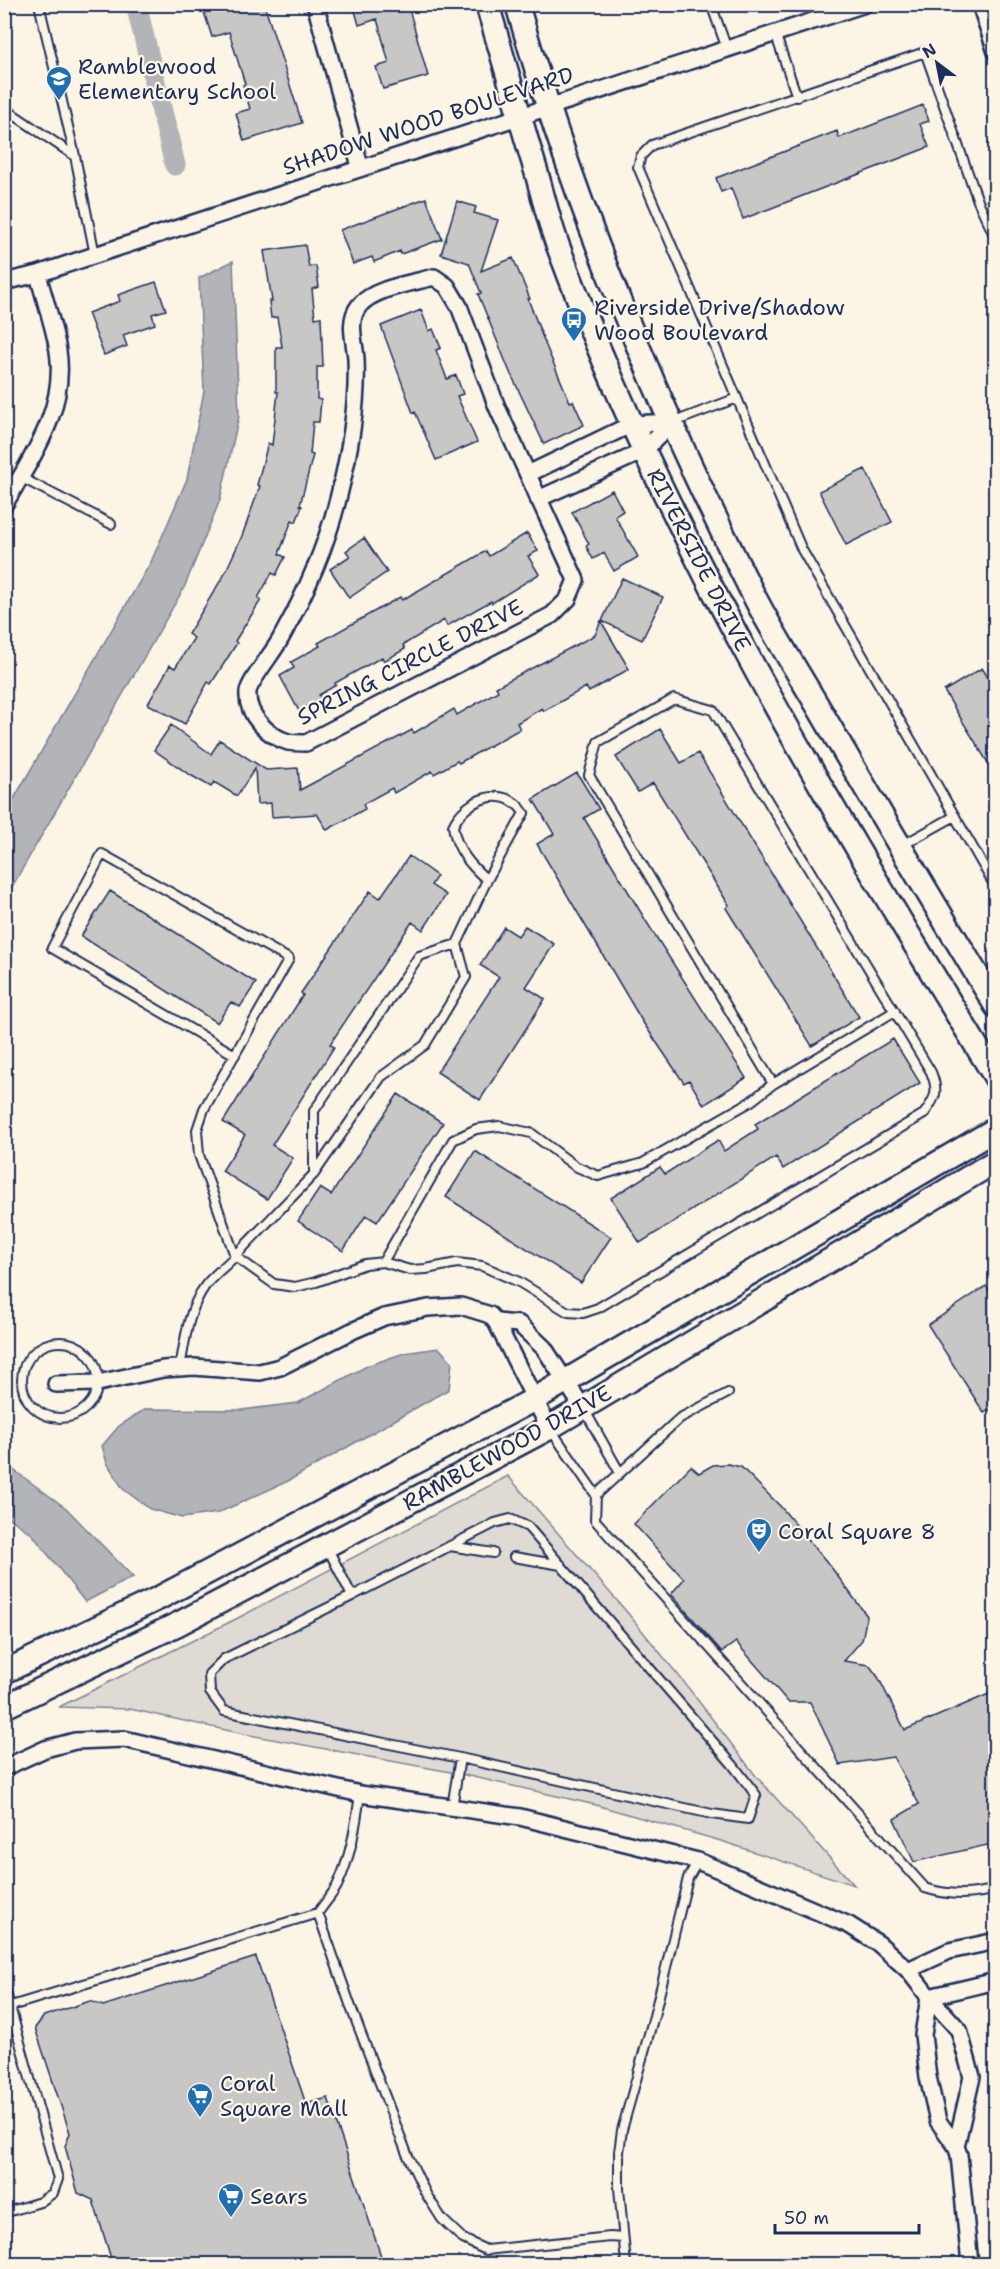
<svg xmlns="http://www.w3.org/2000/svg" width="1000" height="2269" font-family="'Shantell Sans',sans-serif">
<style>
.green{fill:#dfdbd4;stroke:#7d8599;stroke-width:1.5}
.water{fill:#b2b4b8;stroke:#767f94;stroke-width:1.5}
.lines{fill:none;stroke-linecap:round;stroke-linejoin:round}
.canal{stroke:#b2b4b8;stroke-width:21}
.building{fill:#c8c7c6;stroke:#1b2f5e;stroke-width:1.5}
.lane-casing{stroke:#1b2f5e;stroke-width:12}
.street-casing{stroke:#1b2f5e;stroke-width:20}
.secondary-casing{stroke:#1b2f5e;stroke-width:27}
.lane{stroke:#fcf5e5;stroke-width:8}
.street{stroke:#fcf5e5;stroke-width:15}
.secondary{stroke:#fcf5e5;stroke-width:22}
.labels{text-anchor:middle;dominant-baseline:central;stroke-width:4.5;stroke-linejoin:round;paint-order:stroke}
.poi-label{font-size:22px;fill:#1b2f5e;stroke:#fcf5e5;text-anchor:start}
.street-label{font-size:22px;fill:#1b2f5e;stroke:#fcf5e5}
</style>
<rect width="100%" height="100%" fill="#fcf5e5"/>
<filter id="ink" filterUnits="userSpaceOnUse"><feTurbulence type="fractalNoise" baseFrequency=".0167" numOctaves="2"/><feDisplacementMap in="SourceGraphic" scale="12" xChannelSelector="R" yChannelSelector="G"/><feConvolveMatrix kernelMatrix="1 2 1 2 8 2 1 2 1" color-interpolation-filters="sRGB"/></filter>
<g filter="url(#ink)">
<path class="green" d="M508,1476l118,135 57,70 73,95 98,109 -133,-44 -125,-36 -140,-32 -212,-39 -114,-25 -71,-2 177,-88z"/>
<path class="water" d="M233,261l6,155 -19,84 -36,88 -179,311v-85l146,-252 36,-83 17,-88 -5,-113z
M439,1348l13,14 -3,27 -161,92 -70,32 -36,5 -32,-9 -27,-20 -16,-26 -5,-17 17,-20 26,-17 97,1 56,-7 69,-37 37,-13z
M4,1463l62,45 67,69 -48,25 -53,-68 -27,-19z"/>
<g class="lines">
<path class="canal" d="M136,4l39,161"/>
</g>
<path class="building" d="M228,4h36l38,119 -58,18 -8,-28 14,-4 -7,-24 2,-1 -16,-52 -17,5 -8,-25z
M353,4h60v4l-4,1 19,67 -45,13 -7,-22 13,-4 -12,-44 -18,6z
M923,105l6,16 -9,3 9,23 -186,72 -12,-31 -10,4 -5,-14 121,-47 2,7z
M426,198l16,41 -41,15 -1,-3 -26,11 -2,-5 -19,7 -13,-34z
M457,201l19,6 -2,6 24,7 -17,51 32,-13 17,41h-2l18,47 24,56 3,-1 11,24 -40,19 -35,-74 -31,-76 3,-1 -12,-30 -28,-9z
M305,245l4,22 7,-1 3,21 -7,2 3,29 6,-1 2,50h-6v32l4,1 -2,22h-6l-3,32 3,1 -13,50 2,1 -6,16 -4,-2 -13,34 6,3 -9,18 -4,-2 -14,25 3,2 -26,41 2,2 -26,41 -3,-2 -23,42 -37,-20 22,-39 5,3 19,-30 -6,-4 36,-59 18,-39 18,-50 -3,-1 11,-42 4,2 6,-53h-2v-45h6l-5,-30 -6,1 -2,-17h3l-8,-50z
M156,282l10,28 -14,4 3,10 -32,11 4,11 -23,9 -16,-42 32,-12 -2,-6z
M421,310l8,21 4,-2 8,19 -5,2 11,29 9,-4 7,19 -6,2 20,46 -41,18 -21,-48 -2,1 -32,-87z
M865,469l27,53 -46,23 -27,-54z
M612,490l11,21 -8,5 23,41 -24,14 -10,-18 -11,6 -7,-13 3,-2 -17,-32z
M527,533l11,18 -10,5 11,18 -47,29 -1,-2 -44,25 -3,-6 -41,25 2,4 -21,12 -2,-4 -47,26 1,2 -17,10 2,4 -22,12 -19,-35 14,-8 -3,-6 29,-16 -2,-3 82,-46 2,3 84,-49 3,5z
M364,538l23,34 -38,26 -19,-29 20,-13 -4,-5z
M622,578l41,19 -21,43 -40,-19z
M601,621l28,48 -40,23 -3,-5 -42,24 -2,-3 -25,15 3,6 -61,34 -2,-2 -23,13 -2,-3 -38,22 -2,-5 -29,16 2,5 -38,21 -10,-16 -45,3 -1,-14 -14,1 -2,-36 -18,28 -23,-14 -3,5 -24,-14 -33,-23 17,-25 40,29 9,-14 46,30 32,-2 2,22 112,-60 2,3 40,-24 3,6 41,-24 -2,-4 99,-52z
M982,668l14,22v86l-52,-85z
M660,729l21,34 17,-10 161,264 -47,29 -86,-138 3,-3 -76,-122 -15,9 -22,-35z
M577,773l22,36 -15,9 62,103 100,157 -42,27 -15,-25 -5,3 -42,-62 -105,-177 17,-10 -21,-35z
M409,856l28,20 -6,9 15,10 -23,35 -11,-8 -82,122 4,3 -62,98 21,13 -26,41 -45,-28 23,-36 -22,-13 80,-127 -2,-2 69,-102 10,7z
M110,891l146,92 -16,24 -9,-5 -14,21 -136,-87z
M525,926l29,18 -28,43 19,12 -65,101 -43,-28 62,-95 -19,-12 24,-38 14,9z
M893,1039l27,44 -137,86 -7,-12 -136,86 -29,-45 49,-31 5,7 53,-34 6,11 34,-22 -3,-5z
M398,1094l45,29 -66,99 -11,-7 -23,36 -45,-30 22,-33 11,7z
M475,1151l136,86 -30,46 -135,-86z
M986,1286l10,14v106l-12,7 -56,-88z
M728,1464l13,3 40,40 50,60 36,49 -5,24 -18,21 25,4 9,12 27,53 91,-39v152l-82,19 -20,-43 25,-15 -26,-47 -53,8 -30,-63h-22l-52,-60 -14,10 -51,-58 13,-15 -50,-55 57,-58 8,7 14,-8z
M256,1957l50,147 22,-6 56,167h-271l-20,-65 -15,-7 -13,-47 5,-13 -35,-105 9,-12 46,-15 13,5z"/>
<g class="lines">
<defs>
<path id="lane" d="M39,4l36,152 20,99
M711,4l16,45
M775,33l22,64
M4,108l71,48
M996,239l-18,-38 -53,-149 -273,93 -11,11 -3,11 164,383 194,338
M674,422l63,-24
M20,477l91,47
M901,846l54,-30
M773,1084l122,-73
M314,1174v-63l105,-155 38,-12
M383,1262l70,-122 23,-11 23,-3 32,7 44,33 23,10 45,-13 107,-61 23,-18 -184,-309 9,-33 76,-43 39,11 218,362c8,20 5,25 -7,42l-326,194 -15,5 -15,-1 -49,-30 -37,-16 -25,-3 -31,6 -16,1 -27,-8 -18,2 -49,18 -21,5 -21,-3 -39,-28 79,-82 67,-97 44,-32 41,-68 -9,-33 30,-64 37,-67c-19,-30 -59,-14 -71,13 3,23 17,39 34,54
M22 1380a38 38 0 1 1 76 0a38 38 0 1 1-76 0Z
M180,1368c5,-28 8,-58 25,-82 8,-11 21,-20 30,-30l-36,-101 -2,-25 7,-21 85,-150 -187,-105 -50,94 183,107
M584,1409l36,64
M551,1430l45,65 -1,25 330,368c24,8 46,8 71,1
M596,1495l84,-77 48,-25
M450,1546l43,7
M327,1547l25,49 143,-73 15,-4 18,8 205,238 23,30 -8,24 -36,-5 -252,-56 -236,-47 -14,-19 -1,-18 15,-15 128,-63
M514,1557l47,8
M452,1807l8,-49
M318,1913l34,97 55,144 19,40 16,25 21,20 23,11 124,-13 13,1
M4,1985l54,194 -5,14 -13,9 -36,11
M11,2006l307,-93c6,-9 14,-18 19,-27 14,-29 19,-62 23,-92
M4,2261l2,3
M626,2264l-7,-76v-36l3,-22 32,-114 34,-138 10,-17"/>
<path id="street" d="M315,4l45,162
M980,4l16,48
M434,277l13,9 12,20 38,101 79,173 -8,19 -16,16 -246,128c-5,0 -12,0 -18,-1 -20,-6 -42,-27 -40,-50 1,-10 27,-42 33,-54 25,-45 46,-93 58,-143 11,-44 19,-91 17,-136 -1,-17 -9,-38 3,-53 14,-18 54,-23 75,-29z
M4,282l34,-8c275,-92 551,-181 827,-270
M528,474l104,-50 40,-2
M538,499l106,-48 28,-29
M4,505c28,-48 63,-96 54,-154 -4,-26 -14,-52 -20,-77
M496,1322l23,2 25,24 39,60
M56,1384l42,-1 65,-14 31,-2 66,5 20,-5 72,-36 32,-14 44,-9 33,-2 29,9 6,7 53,106
M4,1768l41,-19 30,-8 49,-2 236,55 160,23 178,44 151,64 30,19 29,26 21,27 30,33 13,47 -16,69
M908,1970l41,-19 47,-10
M929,1997l-6,38 5,42 10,44 18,25 3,9 11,109
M929,1997l67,-16"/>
<path id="secondary" d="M487,4c17,56 32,112 49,167 7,25 13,51 22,75 110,295 274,564 438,832
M517,4c58,204 141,403 237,592 22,43 49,84 73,126 55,95 112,190 169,284
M4,1672l155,-74 376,-199 461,-270
M4,1707l174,-83 371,-196 447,-267"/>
</defs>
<use href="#lane" class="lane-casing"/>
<use href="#street" class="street-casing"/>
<use href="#secondary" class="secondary-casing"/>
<use href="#lane" class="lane"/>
<use href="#street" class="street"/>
<use href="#secondary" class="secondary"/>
</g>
</g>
<defs>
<symbol id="school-pin" viewBox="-11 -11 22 30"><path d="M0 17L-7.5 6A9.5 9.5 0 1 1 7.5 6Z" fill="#1f6fb2" stroke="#fcf5e5"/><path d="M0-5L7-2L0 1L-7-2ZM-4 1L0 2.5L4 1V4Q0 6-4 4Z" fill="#fff"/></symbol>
<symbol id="bus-pin" viewBox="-11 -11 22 30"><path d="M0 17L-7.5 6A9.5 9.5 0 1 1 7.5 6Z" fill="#1f6fb2" stroke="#fcf5e5"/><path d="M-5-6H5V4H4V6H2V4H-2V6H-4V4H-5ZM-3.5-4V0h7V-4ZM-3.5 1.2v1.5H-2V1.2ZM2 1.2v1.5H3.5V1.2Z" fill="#fff"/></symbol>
<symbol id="theatre-pin" viewBox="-11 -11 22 30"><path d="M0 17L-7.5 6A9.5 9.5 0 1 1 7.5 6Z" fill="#1f6fb2" stroke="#fcf5e5"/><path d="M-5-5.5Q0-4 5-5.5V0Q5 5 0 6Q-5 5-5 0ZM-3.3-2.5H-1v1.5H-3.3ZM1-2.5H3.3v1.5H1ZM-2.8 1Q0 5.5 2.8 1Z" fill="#fff"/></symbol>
<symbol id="supermarket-pin" viewBox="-11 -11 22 30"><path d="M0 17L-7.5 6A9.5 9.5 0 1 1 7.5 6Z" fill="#1f6fb2" stroke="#fcf5e5"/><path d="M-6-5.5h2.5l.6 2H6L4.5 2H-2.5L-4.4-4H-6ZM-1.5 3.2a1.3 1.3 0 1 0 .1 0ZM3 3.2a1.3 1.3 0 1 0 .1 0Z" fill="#fff"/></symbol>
</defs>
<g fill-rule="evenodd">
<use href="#school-pin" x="44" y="64" width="30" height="40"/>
<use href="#bus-pin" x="559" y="305" width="30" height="40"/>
<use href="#theatre-pin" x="744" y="1516" width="30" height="40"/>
<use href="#supermarket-pin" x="185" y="2081" width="30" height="40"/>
<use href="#supermarket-pin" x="216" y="2181" width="30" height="40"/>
</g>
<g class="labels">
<g class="poi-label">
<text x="78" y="66">Ramblewood<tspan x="78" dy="25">Elementary School</tspan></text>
<text x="594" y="307">Riverside Drive/Shadow<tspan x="594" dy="25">Wood Boulevard</tspan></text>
<text x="778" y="1531">Coral Square 8</text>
<text x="220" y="2083">Coral<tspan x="220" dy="25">Square Mall</tspan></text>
<text x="250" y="2196">Sears</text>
</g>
<g class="street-label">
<text transform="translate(428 121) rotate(-18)">SHADOW WOOD BOULEVARD</text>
<text transform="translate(699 560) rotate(63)">RIVERSIDE DRIVE</text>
<text transform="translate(410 662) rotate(-27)">SPRING CIRCLE DRIVE</text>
<text transform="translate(507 1448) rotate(-29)">RAMBLEWOOD DRIVE</text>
</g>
</g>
<rect width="1000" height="2269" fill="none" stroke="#fcf5e5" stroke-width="24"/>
<rect x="12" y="12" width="976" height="2245" fill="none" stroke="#1b2f5e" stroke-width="2" filter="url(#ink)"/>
<g transform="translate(937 63) rotate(328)" stroke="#fcf5e5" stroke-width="4.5" paint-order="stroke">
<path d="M0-4.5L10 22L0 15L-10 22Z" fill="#1b2f5e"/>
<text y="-9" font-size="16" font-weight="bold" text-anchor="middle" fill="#1b2f5e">N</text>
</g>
<path d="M775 2224v9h144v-9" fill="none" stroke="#1b2f5e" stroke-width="3"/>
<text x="784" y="2224" font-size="18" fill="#1b2f5e" stroke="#fcf5e5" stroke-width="4.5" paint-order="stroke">50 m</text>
</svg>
